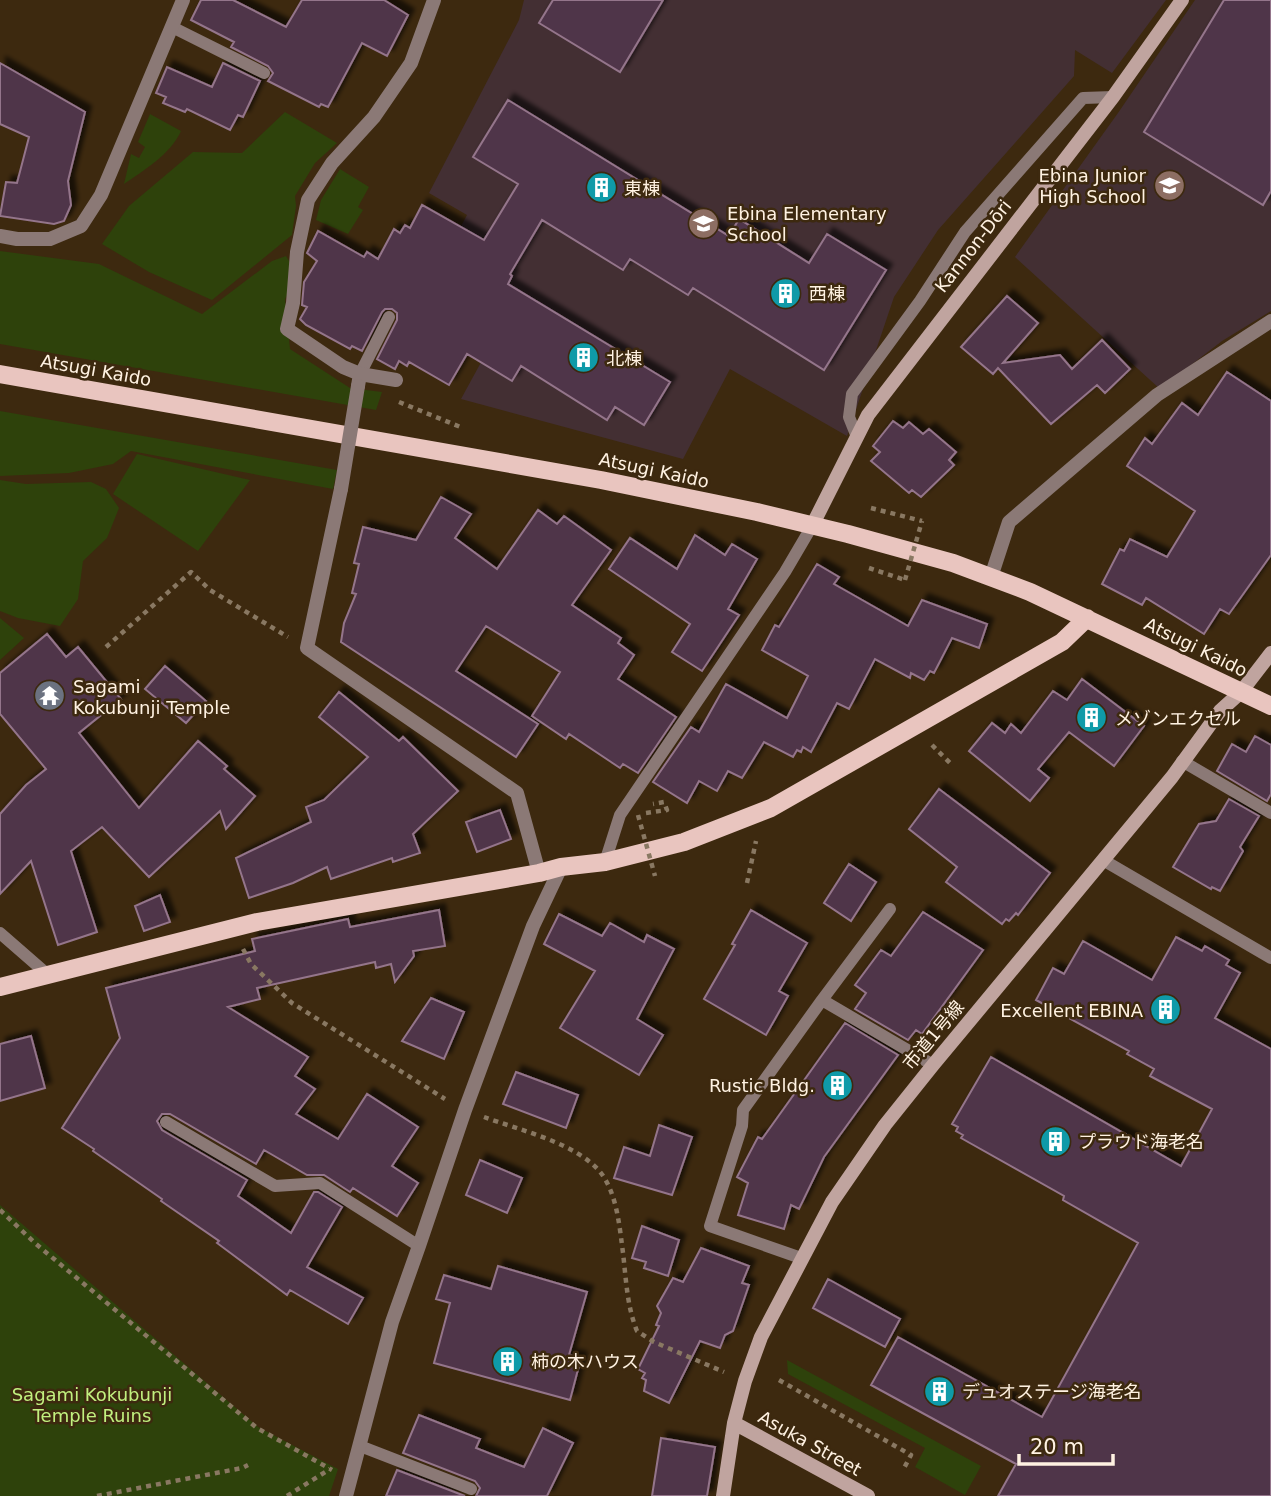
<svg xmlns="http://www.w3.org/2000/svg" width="1271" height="1496" font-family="'DejaVu Sans','Noto Sans JP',sans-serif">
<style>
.education{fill:#432f33}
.green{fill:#2e420b}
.building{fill:#503548;stroke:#94758b;stroke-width:2;filter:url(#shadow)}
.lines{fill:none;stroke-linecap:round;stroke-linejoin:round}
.path{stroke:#897862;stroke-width:4.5;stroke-dasharray:5 5;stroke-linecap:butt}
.lane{stroke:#8b7976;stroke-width:12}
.street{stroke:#8b7976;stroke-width:14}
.secondary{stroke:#c0a49f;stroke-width:14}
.primary{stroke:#e9c5bf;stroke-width:18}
.path-bridge{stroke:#897862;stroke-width:4.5;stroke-dasharray:5 5;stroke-linecap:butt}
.street-bridge{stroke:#8b7976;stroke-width:14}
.labels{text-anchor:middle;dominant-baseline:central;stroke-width:5;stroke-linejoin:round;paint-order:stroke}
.poi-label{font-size:18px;fill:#fff2e2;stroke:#3d290f;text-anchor:start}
.street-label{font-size:18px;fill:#fff2e2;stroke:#3d290f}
.park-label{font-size:18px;fill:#c1f07f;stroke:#3d290f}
</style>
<defs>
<filter id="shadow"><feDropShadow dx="6" dy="-6" stdDeviation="2" flood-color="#0009"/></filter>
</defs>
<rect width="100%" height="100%" fill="#3d290f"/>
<path class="education" d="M524,0h642l-54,73 -37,-23 -1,26 -136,154 -44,67 -47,139 -117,-67 -47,90 -222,-60 36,-66 -65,-53 35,-65 -38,-22 90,-173z
M1195,0h76v311l-49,30 -62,48 -145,-132 103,-144z"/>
<path class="green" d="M285,112l52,31 -22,20 -20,33 1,10 -4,29 -80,65 -63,-28 -47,-28 27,-38 64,-54 49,1z
M150,114l31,17c-10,23 -38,40 -57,53l7,-30 8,4 6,-11 -7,-5z
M340,169l29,18 -11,20 5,3 -15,24 -32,-14 5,-20z
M0,251l99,13 103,50 70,-53 14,-5 5,8 1,22 -7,13 5,50 60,39 32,4 -6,18 -376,-66z
M0,411l337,59 -4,19 -202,-38 -18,13 -44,9 -69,3z
M137,454l113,26 -52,71 -85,-57z
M0,480l26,4 65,-2 15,7 13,19 -12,30 -24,23 -5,38 -18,27 -42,-8 -18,-7z
M0,618l24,20 -24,22z
M0,1205l258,222 80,42 -9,27h-329z
M787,1360l194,106 -16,29 -50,-28 10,-19 -137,-74z"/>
<path class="building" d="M201,0h32l53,27 16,-27h82l24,15 -21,41 -25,-13 -34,64 -7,-3 -2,3 -51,-26 5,-8 -5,-7 -37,-19 3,-5 -43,-22z
M553,0h110l-43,72 -81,-49z
M1224,0h47v191l-8,14 -119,-73z
M0,63l85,49 -17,69 3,24 -7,16 -10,3 -54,-8 6,-34 11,1 12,-46 -29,-13z
M223,63l37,18 -17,36 -5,-2 -8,15 -43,-21 -2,3 -22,-9 3,-6 -10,-4 11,-26 45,20z
M508,100l221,136 10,-17 70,44 18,-29 59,36 -62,100 -131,-82 -5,7 -58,-36 -7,11 -81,-50 -32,54 2,2 -4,8 162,98 -26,43 -29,-18 -8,13 -86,-54 -9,15 -45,-27 -18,31 -40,-23 -2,4 -8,-5 -4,8 -18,-10 20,-39v-7l-5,-4h-7l-3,3 -20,39 -10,-5 -2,3 -44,-24 -6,-6 7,-12 -5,-2 2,-23 13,-21 -10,-8 11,-22 46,26 3,-5 11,7 16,-30 6,4 5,-8 5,3 12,-23 62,35 34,-56 -45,-27z
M1007,296l31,27 -35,40 57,-8 12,14 30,-29 28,29 -25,24 -8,-8 -46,39 -53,-56 -5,6 -32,-27z
M1227,372l44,29v154l-42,59 -9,-5 -16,25 -58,-36 -4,7 -40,-21 18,-35 4,2 6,-12 37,18 28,-46 -68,-45 18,-28 7,6 30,-41 16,12z
M893,421l10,7 6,-6 14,12 6,-5 27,23 -7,8 5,5 -33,32 -9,-7 -3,3 -38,-32 9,-9 -7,-6z
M441,497l30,17 -16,24 42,31 41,-59 19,14 7,-8 47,34 -39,55 49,33 -3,5 16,12 -16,24 58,38 -38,56 -15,-9 -3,4 -51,-34 -3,5 -34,-23 28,-44 -74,-46 -30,45 82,53 -22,33 -175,-115 3,-19 12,-29 -4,-1 7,-29 -5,-1 9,-36 53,13z
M695,535l30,20 7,-11 25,15 -29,50 11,6 -37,56 -30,-19 18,-28 -81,-55 21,-31 47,31z
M817,564l22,13 -5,7 74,42 14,-26 65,24 -8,24 -27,-10 -18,35 -4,-2 -6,9 -13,-7 -1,5 -35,-19 -26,50 -12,-6 -26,49 -8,-5 -2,5 -4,-2 -4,7 -29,-15 -22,36 -14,-7 -11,20 -18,-10 -12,22 -34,-21 38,-55 8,5 27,-48 61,34 21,-42 -46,-26 13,-25 4,2z
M47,634l19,23 12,-10 43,52 -42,34 60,75 59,-67 29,25 -3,3 31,27 -29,33 -6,-18 -71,66 -47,-50 -31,24 26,81 -39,13 -27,-84 -31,33v-80l26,-29 20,-16 -46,-55v-41z
M165,666l41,35 -20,22 -41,-34z
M1082,679l62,47 -30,40 -45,-34 -31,37 11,9 -19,23 -61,-50 23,-28 13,10 6,-9 10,9 32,-42 14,9z
M339,692l60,49 4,-4 55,54 -45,43 7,19 -27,9 -1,-4 -61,21 -4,-12 -34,16 -44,15 -13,-40 75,-36 -5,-15 18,-7 44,-43 -49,-40z
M1255,736l16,9v49l-4,7 -50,-30 15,-27 14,8z
M939,789l111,84 -32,42 -2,-2 -7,8 -3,-2 -4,5 -56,-42 11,-15 -48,-38z
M1229,799l30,17 -19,31 3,4 -23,40 -8,-4 -1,2 -38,-22 26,-43 17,-3z
M500,810l11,29 -34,13 -11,-30z
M849,864l27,18 -25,39 -27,-18z
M160,895l10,27 -26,9 -9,-25z
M439,910l6,36 -32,5 1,5 -19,26 -4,-18 -15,4 -1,-6 -118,26 3,11 -32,8 80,50 -13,19 20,13 -19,25 42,25 29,-45 51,33 -26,39 26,17 -21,33 -44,-28 -3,4 -26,-17h-17l-43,-25 -8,14 -86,-50h-8l-5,7 5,9 85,50 -9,16 53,37 23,-41h4l24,15 -35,60 56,31 -15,26 -58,-34 -3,5 -70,-52 2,-2 -58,-40 1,-2 -69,-48 1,-2 -32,-21 58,-90 -14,-50 149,-37 -3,-12 96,-20 2,8z
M751,910l56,33 -28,48 9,5 -22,39 -62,-36 31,-54 -3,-1z
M923,912l60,38 -61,84 -6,-4 -8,10 -53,-31 11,-16 -11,-8 26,-35 10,6z
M559,914l43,22 8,-13 34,19 3,-7 27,14 -37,70 26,16 -24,40 -79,-47 35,-57 -51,-27z
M1176,937l26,14 3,-5 24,14 -3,5 14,8 -25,45 56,31v447h-273l18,-32 -145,-79 27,-48 144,80 96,-174 -75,-43 1,-4 -103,-58 2,-3 -7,-4 2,-4 -6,-3 39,-67 190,109 31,-57 -62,-33 4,-7 -27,-15 2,-3 -93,-51 17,-32 11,6 19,-33 69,39z
M431,998l33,14 -20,47 -42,-18z
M845,1023l53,32 -74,102 -25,52 -8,-4 -7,24 -46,-14 10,-32 -11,-6 21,-40 4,2z
M31,1036l14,52 -45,13v-57z
M516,1072l62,23 -12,33 -63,-24z
M659,1125l33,12 -20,58 -58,-17 10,-31 26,9z
M480,1160l42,18 -15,35 -41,-18z
M642,1226l37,14 -11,36 -24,-8 2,-6 -14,-4z
M701,1248l48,18 -7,17 7,2 -16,46 -8,4 -5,13 -20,-7 -31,62 -25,-12 2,-11 -4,-2 3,-5 -7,-4 21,-43 -3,-1 5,-12 -4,-7 16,-28 10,4z
M498,1266l89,26 -18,63 12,3 -11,42 -136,-37 16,-60 -14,-4 8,-24 47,14z
M828,1279l72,40 -15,28 -72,-39z
M419,1415l61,24 -4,9 48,19 19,-39 30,15 -26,53h-71l4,-8 -5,-7 -72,-28z
M661,1438l54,9 -8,49h-55z
M397,1470l68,26h-79z"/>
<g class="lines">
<path class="path" d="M399,402l64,26
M871,508l51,13
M869,568l36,12
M106,647l85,-75 19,18 78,47
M932,745l19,19
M646,813l21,-3 -3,-8 -11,2
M747,883l9,-42
M243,949l8,15 41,39 153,96
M484,1117c35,13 93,26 117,56 15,20 18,49 21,72 4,29 4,59 15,86l17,11 70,30
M0,1210l36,34 221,184 75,42
M779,1380l132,75 -8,15
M97,1496l145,-28 6,-3
M287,1496l43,-27"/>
<path class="lane" d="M172,27l92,46
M360,374l29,-57
M857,437l-8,-20 3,-23 68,-93 45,-69 118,-134 30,-1
M1182,761l89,52
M1103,860l168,98
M605,862l15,-47 165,-243 27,-46
M0,933l47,41
M822,1000l68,-91
M166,1122l109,64 45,-3 99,63
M801,1258l-91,-32 32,-100 1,-16 79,-110 111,65
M360,1446l111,43"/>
<path class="street" d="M0,236l17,3h33l31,-13 20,-31 82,-195
M360,374l36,6
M358,386l2,-12 -17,-7 -56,-38 6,-26 4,-51 11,-52 24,-37 42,-46 37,-54 23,-63
M341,489l-34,159 210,145 22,80
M991,577l18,-55 148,-127 114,-74
M346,1496l46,-174 27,-76 46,-136 68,-184 28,-59"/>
<path class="secondary" d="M812,526l56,-111 245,-318 69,-97
M734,1423l134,73
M723,1496l11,-73 11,-42 16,-44 71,-135 53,-77 48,-60 239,-288 48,-66 21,-19 30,-39"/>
<path class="primary" d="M0,374l601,106 156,32 91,22 105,29 77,29 241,114
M0,987l257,-65 282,-49 22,-6 44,-5 79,-20 87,-34 291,-166 25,-24"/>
<path class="path-bridge" d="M905,580l17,-59
M638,815l17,61"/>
<path class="street-bridge" d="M341,489l17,-103"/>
</g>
<defs>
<symbol id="school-disc" viewBox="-11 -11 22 22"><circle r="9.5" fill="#8d6e63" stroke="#3d290f"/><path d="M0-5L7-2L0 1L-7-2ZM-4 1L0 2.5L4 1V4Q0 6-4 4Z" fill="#fff"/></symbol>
<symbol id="building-disc" viewBox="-11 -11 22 22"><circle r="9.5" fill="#0f9aa8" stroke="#3d290f"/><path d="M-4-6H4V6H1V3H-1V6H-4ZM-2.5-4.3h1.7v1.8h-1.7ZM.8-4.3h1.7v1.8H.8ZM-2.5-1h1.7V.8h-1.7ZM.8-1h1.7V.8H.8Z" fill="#fff"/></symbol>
<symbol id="temple-disc" viewBox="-11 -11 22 22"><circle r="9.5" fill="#6b7280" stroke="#3d290f"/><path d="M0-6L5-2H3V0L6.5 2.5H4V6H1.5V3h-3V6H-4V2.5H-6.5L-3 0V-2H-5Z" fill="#fff"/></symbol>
</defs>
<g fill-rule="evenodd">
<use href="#school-disc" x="1152" y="168" width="35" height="35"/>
<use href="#building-disc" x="584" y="170" width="35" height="35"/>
<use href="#school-disc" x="686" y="206" width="35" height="35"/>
<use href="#building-disc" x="768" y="276" width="35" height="35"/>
<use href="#building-disc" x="566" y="340" width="35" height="35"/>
<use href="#temple-disc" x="32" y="678" width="35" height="35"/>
<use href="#building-disc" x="1074" y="700" width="35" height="35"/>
<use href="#building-disc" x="1148" y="992" width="35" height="35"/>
<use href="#building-disc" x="820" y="1068" width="35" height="35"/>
<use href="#building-disc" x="1038" y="1124" width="35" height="35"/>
<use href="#building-disc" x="490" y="1344" width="35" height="35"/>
<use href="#building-disc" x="922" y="1374" width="35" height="35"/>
</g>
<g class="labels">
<g class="poi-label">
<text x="1146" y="175" text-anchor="end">Ebina Junior<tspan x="1146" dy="21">High School</tspan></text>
<text x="624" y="188">東棟</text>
<text x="727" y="213">Ebina Elementary<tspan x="727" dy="21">School</tspan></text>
<text x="809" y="293">西棟</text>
<text x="606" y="358">北棟</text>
<text x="73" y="686">Sagami<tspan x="73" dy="21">Kokubunji Temple</tspan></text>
<text x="1115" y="718">メゾンエクセル</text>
<text x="1143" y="1010" text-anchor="end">Excellent EBINA</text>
<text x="815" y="1085" text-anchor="end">Rustic Bldg.</text>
<text x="1078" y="1141">プラウド海老名</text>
<text x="531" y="1361">柿の木ハウス</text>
<text x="962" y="1391">デュオステージ海老名</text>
</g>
<g class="street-label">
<text transform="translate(973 246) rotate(-52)">Kannon-Dōri</text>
<text transform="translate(96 370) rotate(10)">Atsugi Kaido</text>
<text transform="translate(654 470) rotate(12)">Atsugi Kaido</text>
<text transform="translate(1196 647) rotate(26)">Atsugi Kaido</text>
<text transform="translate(933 1035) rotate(-50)">市道1号線</text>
<text transform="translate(810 1443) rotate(29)">Asuka Street</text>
</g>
<g class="park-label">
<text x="92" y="1394">Sagami Kokubunji<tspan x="92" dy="21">Temple Ruins</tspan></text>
</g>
</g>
<path d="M1019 1454v10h94v-10" fill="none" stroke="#fff2e2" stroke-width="3.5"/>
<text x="1030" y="1454" font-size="21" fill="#fff2e2" stroke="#3d290f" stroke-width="5" paint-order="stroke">20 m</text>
</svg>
